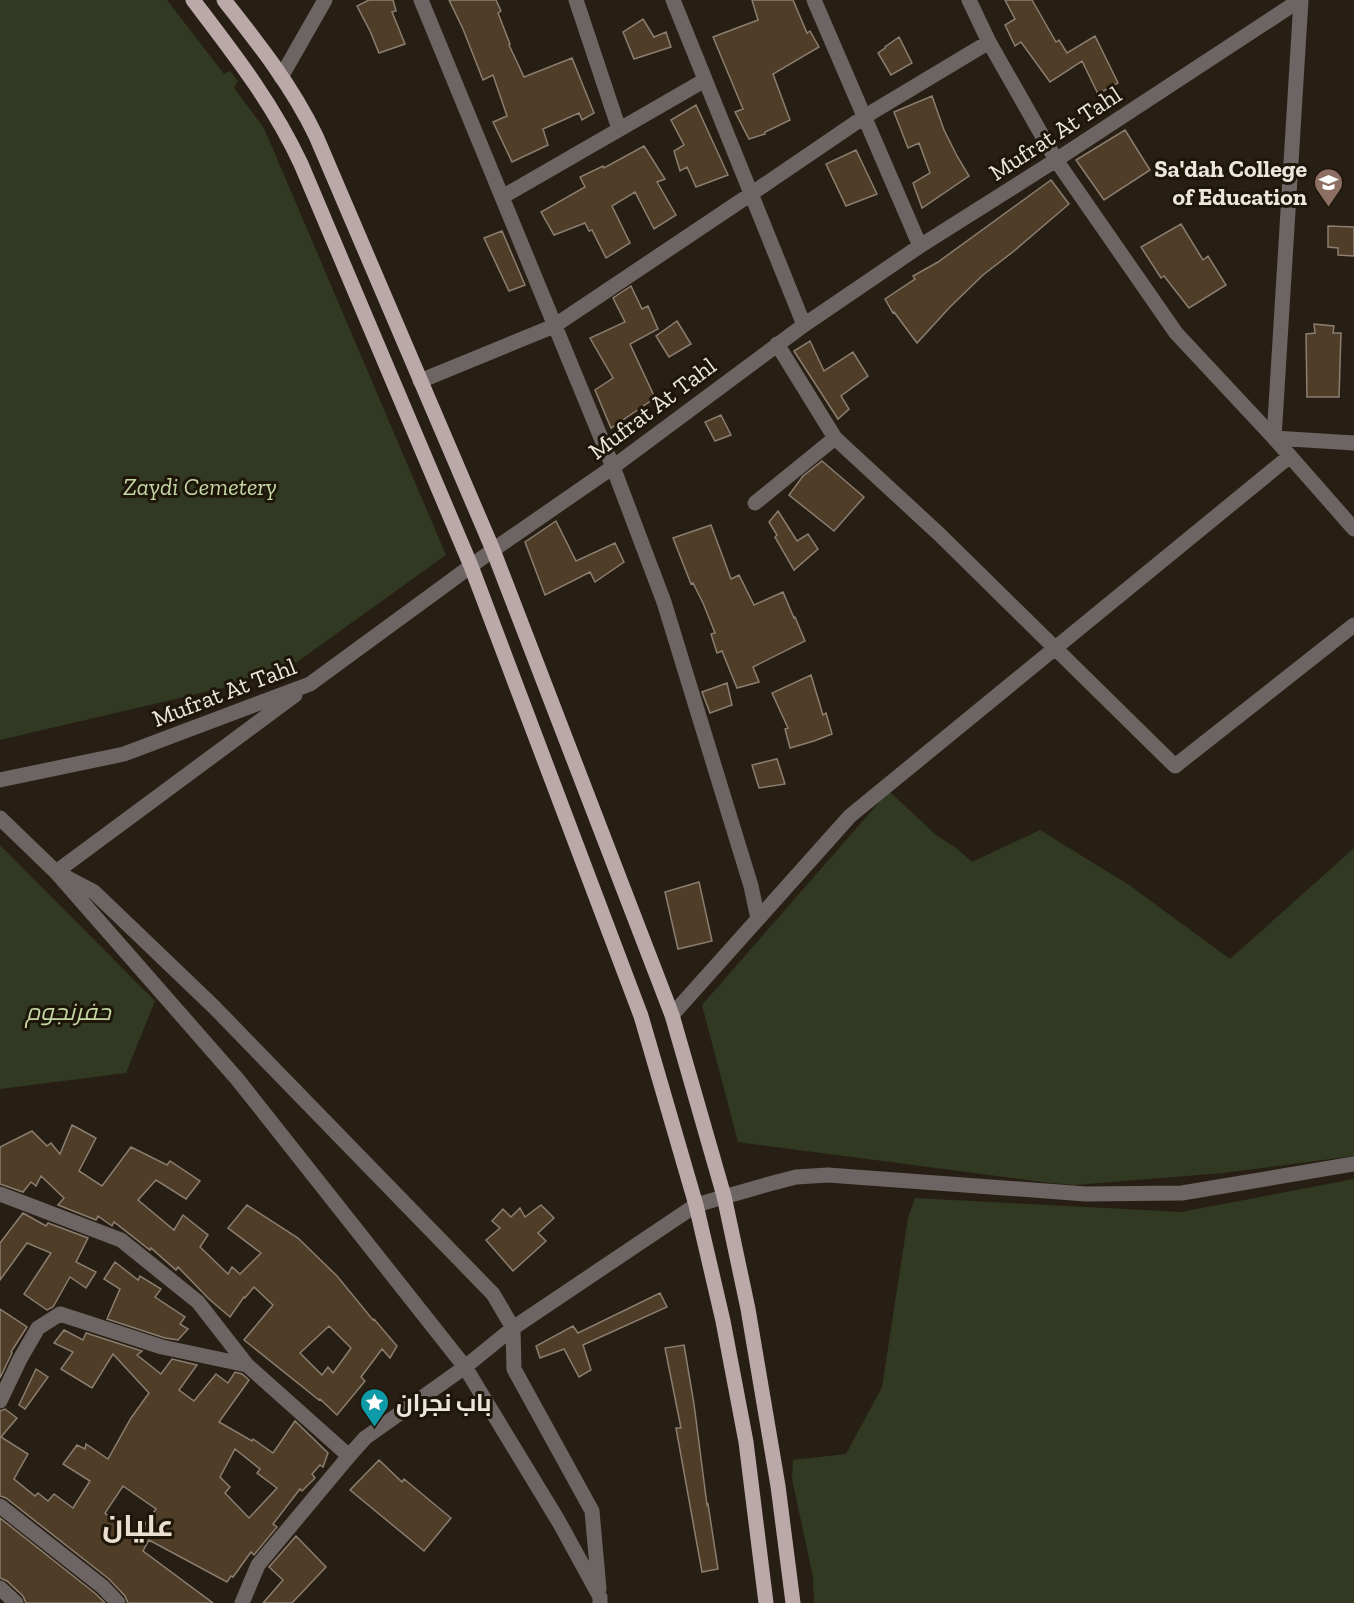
<svg xmlns="http://www.w3.org/2000/svg" width="1354" height="1603" font-family="'Zilla Slab',Cairo,serif">
<style>
.green{fill:#313922}
.building{fill:#4f3d28;stroke:#8b7e71;stroke-width:1.5;fill-rule:evenodd}
.lines{fill:none;stroke-linecap:round;stroke-linejoin:round}
.minor{stroke:#6d6464;stroke-width:15}
.major{stroke:#bba8a8;stroke-width:15}
.labels{text-anchor:middle;dominant-baseline:central;stroke-width:6;stroke-linejoin:round;paint-order:stroke}
.street-label{font-size:24px;fill:#ece7de;stroke:#1e1609}
.poi-label{font-size:24px;font-weight:bold;fill:#ece7de;stroke:#1e1609;text-anchor:end}
.park-label{font-size:24px;font-style:italic;fill:#c3d6a3;stroke:#1e1609}
.district-label{font-size:30px;font-weight:bold;fill:#ebe0cf;stroke:#1e1609}
</style>
<rect width="100%" height="100%" fill="#271f13"/>
<path class="green" d="M0,0h167l57,74 6,-3 8,10 -4,7 30,40 182,427 -149,107 -62,23 -235,55z
M889,791l47,44 20,13 16,14 68,-32 89,55 101,74 124,-111v308l-131,17 -148,12 -24,-2 -313,-41 -36,-137z
M0,845l155,156 -29,72 -126,16z
M1354,1179v424h-540l-1,-26 -21,-98 1,-19 53,-6 36,-67 26,-169 7,-20 266,14z"/>
<path class="building" d="M369,0h24l3,11 -4,1 13,32 -26,9 -9,-22 -13,-25z
M449,0h47l5,11 -3,2 12,31 -1,1 15,32 48,-19 22,55 -12,7 -3,-7 -36,16 5,16 -36,17 -19,-40 14,-6 -14,-41 -10,5 -20,-51z
M752,0h41l14,33 3,-2 9,16 -46,27 17,46 -25,12v2l-16,5 -14,-27 8,-3 -30,-72 45,-17z
M1005,0h27l24,42 3,-2 8,13 28,-17 23,47 -20,11 -16,-33 -32,21 -29,-40 -6,4 -10,-21 10,-6z
M643,19l11,18 12,-5 5,15 -37,12 -11,-27z
M899,37l13,26 -21,12 -13,-22 7,-5v-1z
M932,96l12,34 13,26 12,20 -47,32 -9,-25 17,-10 -11,-30 -11,5 -14,-36z
M696,105l32,70 -32,12 -9,-20 -7,4 -6,-20 10,-6 -13,-25z
M1125,130l25,40 -46,30 -28,-40z
M644,146l21,33 -8,3 19,33 -22,14 -19,-37 -23,14 18,37 -24,15 -14,-28 -3,1 -4,-8 -31,12 -13,-23 44,-25 -5,-10 23,-11 1,2z
M856,150l21,44 -31,12 -20,-42z
M1051,180l18,24 -55,47 -31,24 -33,32 -33,36 -23,-31 -1,1 -8,-14 30,-20 -2,-3 25,-14z
M1181,224l22,36 5,-4 18,29 -37,23 -25,-32 -3,2 -20,-31z
M1328,226l26,1v29l-16,-1v-7l-10,-1z
M502,231l23,54 -16,6 -25,-53z
M631,286l11,23 6,-3 10,23 -28,15 25,54 -44,30 -16,-38 18,-12 -23,-40 35,-16 -12,-24z
M677,321l14,23 -22,13 -13,-21z
M1314,324l20,2 -1,7h8l-2,64h-32l-1,-63 9,-1z
M810,341l14,30 29,-19 15,24 -27,20 8,13 -11,10 -44,-68z
M721,415l10,20 -16,6 -10,-19z
M822,461l42,36 -30,34 -45,-36 14,-19z
M778,511l19,30 11,-7 10,15 -24,21 -19,-33 2,-2 -8,-13z
M556,521l20,40 39,-18 9,19 -29,20 -5,-10 -45,23 -20,-53z
M711,525l20,54 8,-4 15,30 29,-13 11,26 1,-1 10,24 -52,26 6,15 -22,6 -15,-37 -5,2 -6,-19 4,-1 -12,-30 -10,-20 -2,1 -18,-46z
M811,675l12,40 3,-2 6,21 -18,7 -24,7 -5,-19 3,-1 -16,-35z
M727,683l5,22 -22,8 -8,-21z
M777,759l8,25 -26,4 -7,-23z
M699,882l13,59 -34,8 -13,-57z
M72,1125l24,13 -17,33 23,15 29,-39 36,18 3,-4 30,20 -14,18 -30,-19 -18,20 36,30 9,-15 25,20 -8,12 28,27 4,-7 8,7 21,-21 -33,-25 19,-23 51,33 39,38 36,44 1,-1 23,27 -7,12 -8,-9 -21,28 4,4 -28,34 -17,-16 -1,1 -75,-60 29,-35 -19,-18 -9,11 -1,-1 -14,20 -21,-18 -31,-32 -2,3 -25,-22 -1,2 -36,-28 -2,4 -14,-10 -2,4 -38,-15 6,-7 -23,-22 -5,10 -5,-4 -8,10 -23,-8v-37l32,-16 15,15 4,-3 9,11zM329,1326l22,22 -18,25 -5,-6 -6,8 -22,-22z
M541,1205l13,13 -16,15 8,8 -33,30 -27,-31 14,-12 -8,-7 11,-12 8,8 9,-9 5,9z
M23,1213l23,13 2,-3 40,15 -12,24 20,10 -10,16 -16,-11 -17,30 -6,3 -23,-16 27,-41 -24,-10 -27,37v-37z
M115,1262l23,18 2,-4 21,13 -6,8 30,20 -5,7 8,5 -10,11 -13,-2 -58,-19 13,-30 -16,-10z
M660,1293l7,14 -84,38 8,25 -12,7 -15,-28 -24,9 -4,-12 37,-20 5,7z
M0,1309l27,18 -16,25 1,1 -12,25z
M64,1330l19,10 3,-7 56,18 -5,4 24,19 11,-15 25,6 -18,25 15,11 22,-27 12,9 7,-11 7,2 7,6 -30,42 33,19 1,-2 20,14 22,-32 33,32 -5,14 -3,-2 -8,9 3,4 -13,13 -2,-2 -27,35 4,3 -23,28 -3,-3 -18,25 -2,-1 -4,6 -78,-42 -6,11 70,52h-85l-3,-7 -16,-17 -103,-81 -6,-2v-85l5,-2 12,9 -16,19 27,17 -14,25 21,17 3,-3 10,8 6,-7 19,14 17,-27 -27,-17 14,-19 8,4 1,-5 22,15 23,-41 18,-25 -36,-39 -21,34 -31,-19 12,-17 -19,-9zM235,1449l25,20 -3,4 20,15 -28,30 -24,-25 5,-6 -10,-10zM123,1486l33,23 -21,29 -30,-25z
M684,1345l10,59 13,101 1,-1 10,65 -16,3 -26,-144h5l-16,-80z
M36,1369l12,8 -23,32 -6,-4z
M379,1460l23,22 2,-3 47,39 -27,33 -74,-61z
M0,1518l96,76 9,9h-79l-3,-7 -16,-15 -7,-3z
M296,1536l30,31 -34,36h-29l20,-23 -14,-13z"/>
<g class="lines">
<path class="minor" d="M421,0l192,467 51,135 87,284 7,33
M576,0l43,129
M673,0l131,325
M814,0l106,246
M969,0l20,42 67,118 120,173 98,105 80,91
M1301,0l-27,438 80,5
M281,77l44,-77
M502,197l203,-117
M777,344l58,94 104,96 236,232 179,-141
M420,381l134,-55 197,-132 113,-77 125,-75
M755,503l80,-65
M295,695l-239,177 182,208 227,287 94,155 41,75v6
M0,780l124,-26 186,-70 183,-134 120,-83 191,-142 116,-79 136,-86 244,-160
M0,818l56,54 38,20 120,115 279,287 20,34 1,41 78,142 7,78
M672,1015l178,-199 440,-360
M0,1194l121,46 77,62 49,63 102,91
M0,1401l20,-42 18,-31 22,-14 102,33 85,18
M0,1506l103,81 15,16
M0,1588l16,15
M242,1603l16,-38 91,-109 16,-18 100,-71 48,-39 183,-123 73,-21 27,-7 32,-2 258,19 96,-1 172,-29"/>
<path class="major" d="M193,0c41,54 79,102 108,164l170,402 170,450 55,189 27,116 23,121 20,161
M224,0c34,43 68,86 92,136l177,414 179,465 52,181 24,113 30,177 15,117"/>
</g>
<defs>
<symbol id="university-pin" viewBox="-11 -11 22 30"><path d="M0 17L-7.5 6A9.5 9.5 0 1 1 7.5 6Z" fill="#8d6e63" stroke="#1e1609"/><path d="M0-5L7-2L0 1L-7-2ZM-4 1L0 2.5L4 1V4Q0 6-4 4Z" fill="#fff"/></symbol>
<symbol id="sight-pin" viewBox="-11 -11 22 30"><path d="M0 17L-7.5 6A9.5 9.5 0 1 1 7.5 6Z" fill="#0f9aa8" stroke="#1e1609"/><path d="M0-6L1.8-2.2L6-1.7L2.9 1.2L3.7 5.4L0 3.3L-3.7 5.4L-2.9 1.2L-6-1.7L-1.8-2.2Z" fill="#fff"/></symbol>
</defs>
<g fill-rule="evenodd">
<use href="#university-pin" x="1312" y="166" width="33" height="45"/>
<use href="#sight-pin" x="358" y="1386" width="33" height="45"/>
</g>
<g class="labels">
<g class="street-label">
<text transform="translate(1055 133) rotate(-33)">Mufrat At Tahl</text>
<text transform="translate(652 408) rotate(-37)">Mufrat At Tahl</text>
<text transform="translate(224 692) rotate(-21)">Mufrat At Tahl</text>
</g>
<g class="poi-label">
<text x="1307" y="168">Sa'dah College<tspan x="1307" dy="28">of Education</tspan></text>
<text x="396" y="1402" text-anchor="start">باب نجران</text>
</g>
<g class="park-label">
<text x="200" y="486">Zaydi Cemetery</text>
<text x="68" y="1011">حفرنجوم</text>
</g>
<g class="district-label">
<text x="138" y="1526">عليان</text>
</g>
</g>
</svg>
